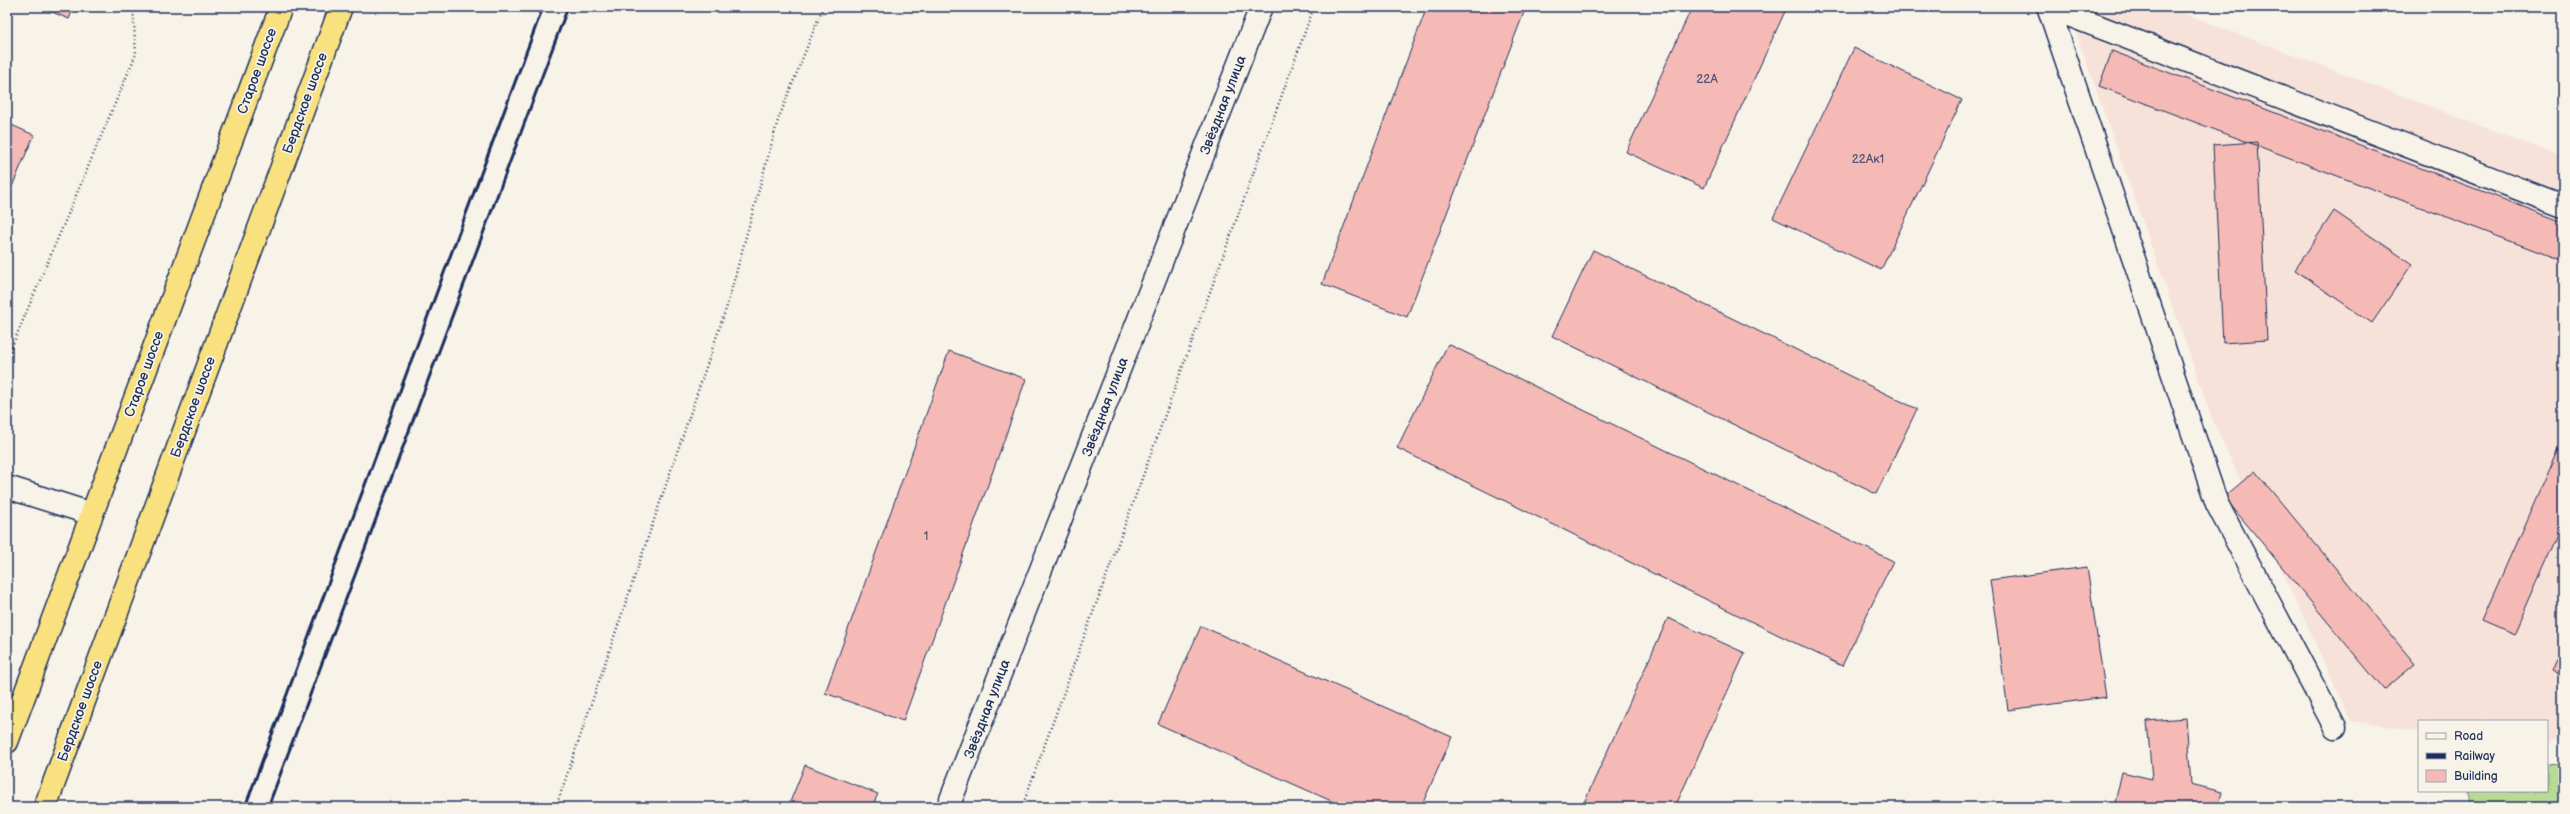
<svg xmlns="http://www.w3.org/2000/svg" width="2570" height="814" font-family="'Balsamiq Sans',sans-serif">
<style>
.built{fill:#f7e2d9}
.green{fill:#b7db95;stroke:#69857a}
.building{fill:#f6bab6;stroke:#1b2f5e}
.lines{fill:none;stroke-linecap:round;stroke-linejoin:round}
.service-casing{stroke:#1b2f5e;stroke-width:25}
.minor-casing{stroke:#1b2f5e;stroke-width:25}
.trunk-casing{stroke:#1b2f5e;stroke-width:25}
.path{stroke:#1b2f5e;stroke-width:2.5;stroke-dasharray:1 3;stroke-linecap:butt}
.service{stroke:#f7f3e8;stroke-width:22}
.minor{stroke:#f7f3e8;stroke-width:22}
.trunk{stroke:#fae180;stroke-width:22}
.rail{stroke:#1b2f5e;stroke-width:3}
.labels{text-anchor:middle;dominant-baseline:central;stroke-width:3.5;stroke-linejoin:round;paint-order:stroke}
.number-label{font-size:12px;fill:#525274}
.street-label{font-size:14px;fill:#1b2f5e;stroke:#f7f3e8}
</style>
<rect width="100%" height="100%" fill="#f7f3e8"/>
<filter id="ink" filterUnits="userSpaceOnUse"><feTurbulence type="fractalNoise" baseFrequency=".025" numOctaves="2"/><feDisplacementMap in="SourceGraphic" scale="8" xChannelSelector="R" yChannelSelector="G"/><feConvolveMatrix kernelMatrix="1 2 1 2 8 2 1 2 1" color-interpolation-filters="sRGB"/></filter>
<g filter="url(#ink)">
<path class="built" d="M2067,7h100l396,150v579l-16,9v-24h-128v10l-68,-10 -138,-300z"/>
<path class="green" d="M2547,764l16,1v42h-92l-2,-16h78z"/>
<path class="building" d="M40,7h34l-5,12z
M1427,7h99l-119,310 -85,-33z
M1692,7h95l-83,181 -78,-36z
M1854,48l108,52 -81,170 -108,-52z
M2112,51l451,171v39l-464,-175z
M7,123l27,12 -23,54 -4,-2z
M2257,142l10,198 -44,3 -10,-198z
M2334,211l78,53 -40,59 -77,-53z
M1593,250l324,159 -41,85 -324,-158z
M1448,344l445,217 -51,105 -445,-218z
M949,351l77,28 -123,342 -78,-28z
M2563,437v86l-49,111 -32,-14z
M2255,471l160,193 -31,26 -160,-193z
M2087,567l19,130 -98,13 -18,-130z
M1668,618l77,35 -70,154h-93z
M1201,626l251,111 -31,70h-76l-187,-83z
M2563,643v34l-12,-6z
M2186,718l5,66 31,8 -4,15h-104l8,-35 30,7 -5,-58z
M805,765l73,29 -6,13h-84z"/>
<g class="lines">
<defs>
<path id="service" d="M2048,7l515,199
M2049,9l168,495 118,223"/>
<path id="minor" d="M7,487l85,27
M948,807l313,-800"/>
<path id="trunk" d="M7,742l274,-735
M45,807l296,-800"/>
</defs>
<use href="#service" class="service-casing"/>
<use href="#minor" class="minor-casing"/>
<use href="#trunk" class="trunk-casing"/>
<path class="path" d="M7,358l129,-304 -3,-47
M556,807l171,-501 51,-186 45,-113
M1022,807l292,-800"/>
<use href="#service" class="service"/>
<use href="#minor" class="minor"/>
<use href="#trunk" class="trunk"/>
<path class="rail" d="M245,807l298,-800
M268,807l300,-800"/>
</g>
</g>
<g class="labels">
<g class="number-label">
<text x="1707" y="79">22А</text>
<text x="1868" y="159">22Ак1</text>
<text x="926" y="536">1</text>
</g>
<g class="street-label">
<text transform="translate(257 71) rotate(-70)">Старое шоссе</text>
<text transform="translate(305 103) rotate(-70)">Бердское шоссе</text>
<text transform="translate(1223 105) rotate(-69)">Звёздная улица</text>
<text transform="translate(144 374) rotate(-70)">Старое шоссе</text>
<text transform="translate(193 407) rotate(-70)">Бердское шоссе</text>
<text transform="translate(1105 407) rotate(-69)">Звёздная улица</text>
<text transform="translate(987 709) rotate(-69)">Звёздная улица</text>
<text transform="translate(80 711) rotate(-70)">Бердское шоссе</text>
</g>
</g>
<rect width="2570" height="814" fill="none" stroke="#f7f3e8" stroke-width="24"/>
<rect x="12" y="12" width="2546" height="790" fill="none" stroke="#1b2f5e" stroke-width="1.5" filter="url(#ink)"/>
<rect x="2418" y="720" width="130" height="72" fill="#f7f3e8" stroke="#9fa5b1"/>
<rect x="2426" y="733" width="20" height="6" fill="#f7f3e8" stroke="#9fa5b1"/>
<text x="2454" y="740" font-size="12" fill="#1b2f5e">Road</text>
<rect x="2426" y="753" width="20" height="6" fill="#1b2f5e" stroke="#9fa5b1"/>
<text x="2454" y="760" font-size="12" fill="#1b2f5e">Railway</text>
<rect x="2426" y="770" width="20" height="12" fill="#f6bab6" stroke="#9fa5b1"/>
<text x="2454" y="780" font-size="12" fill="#1b2f5e">Building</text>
</svg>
